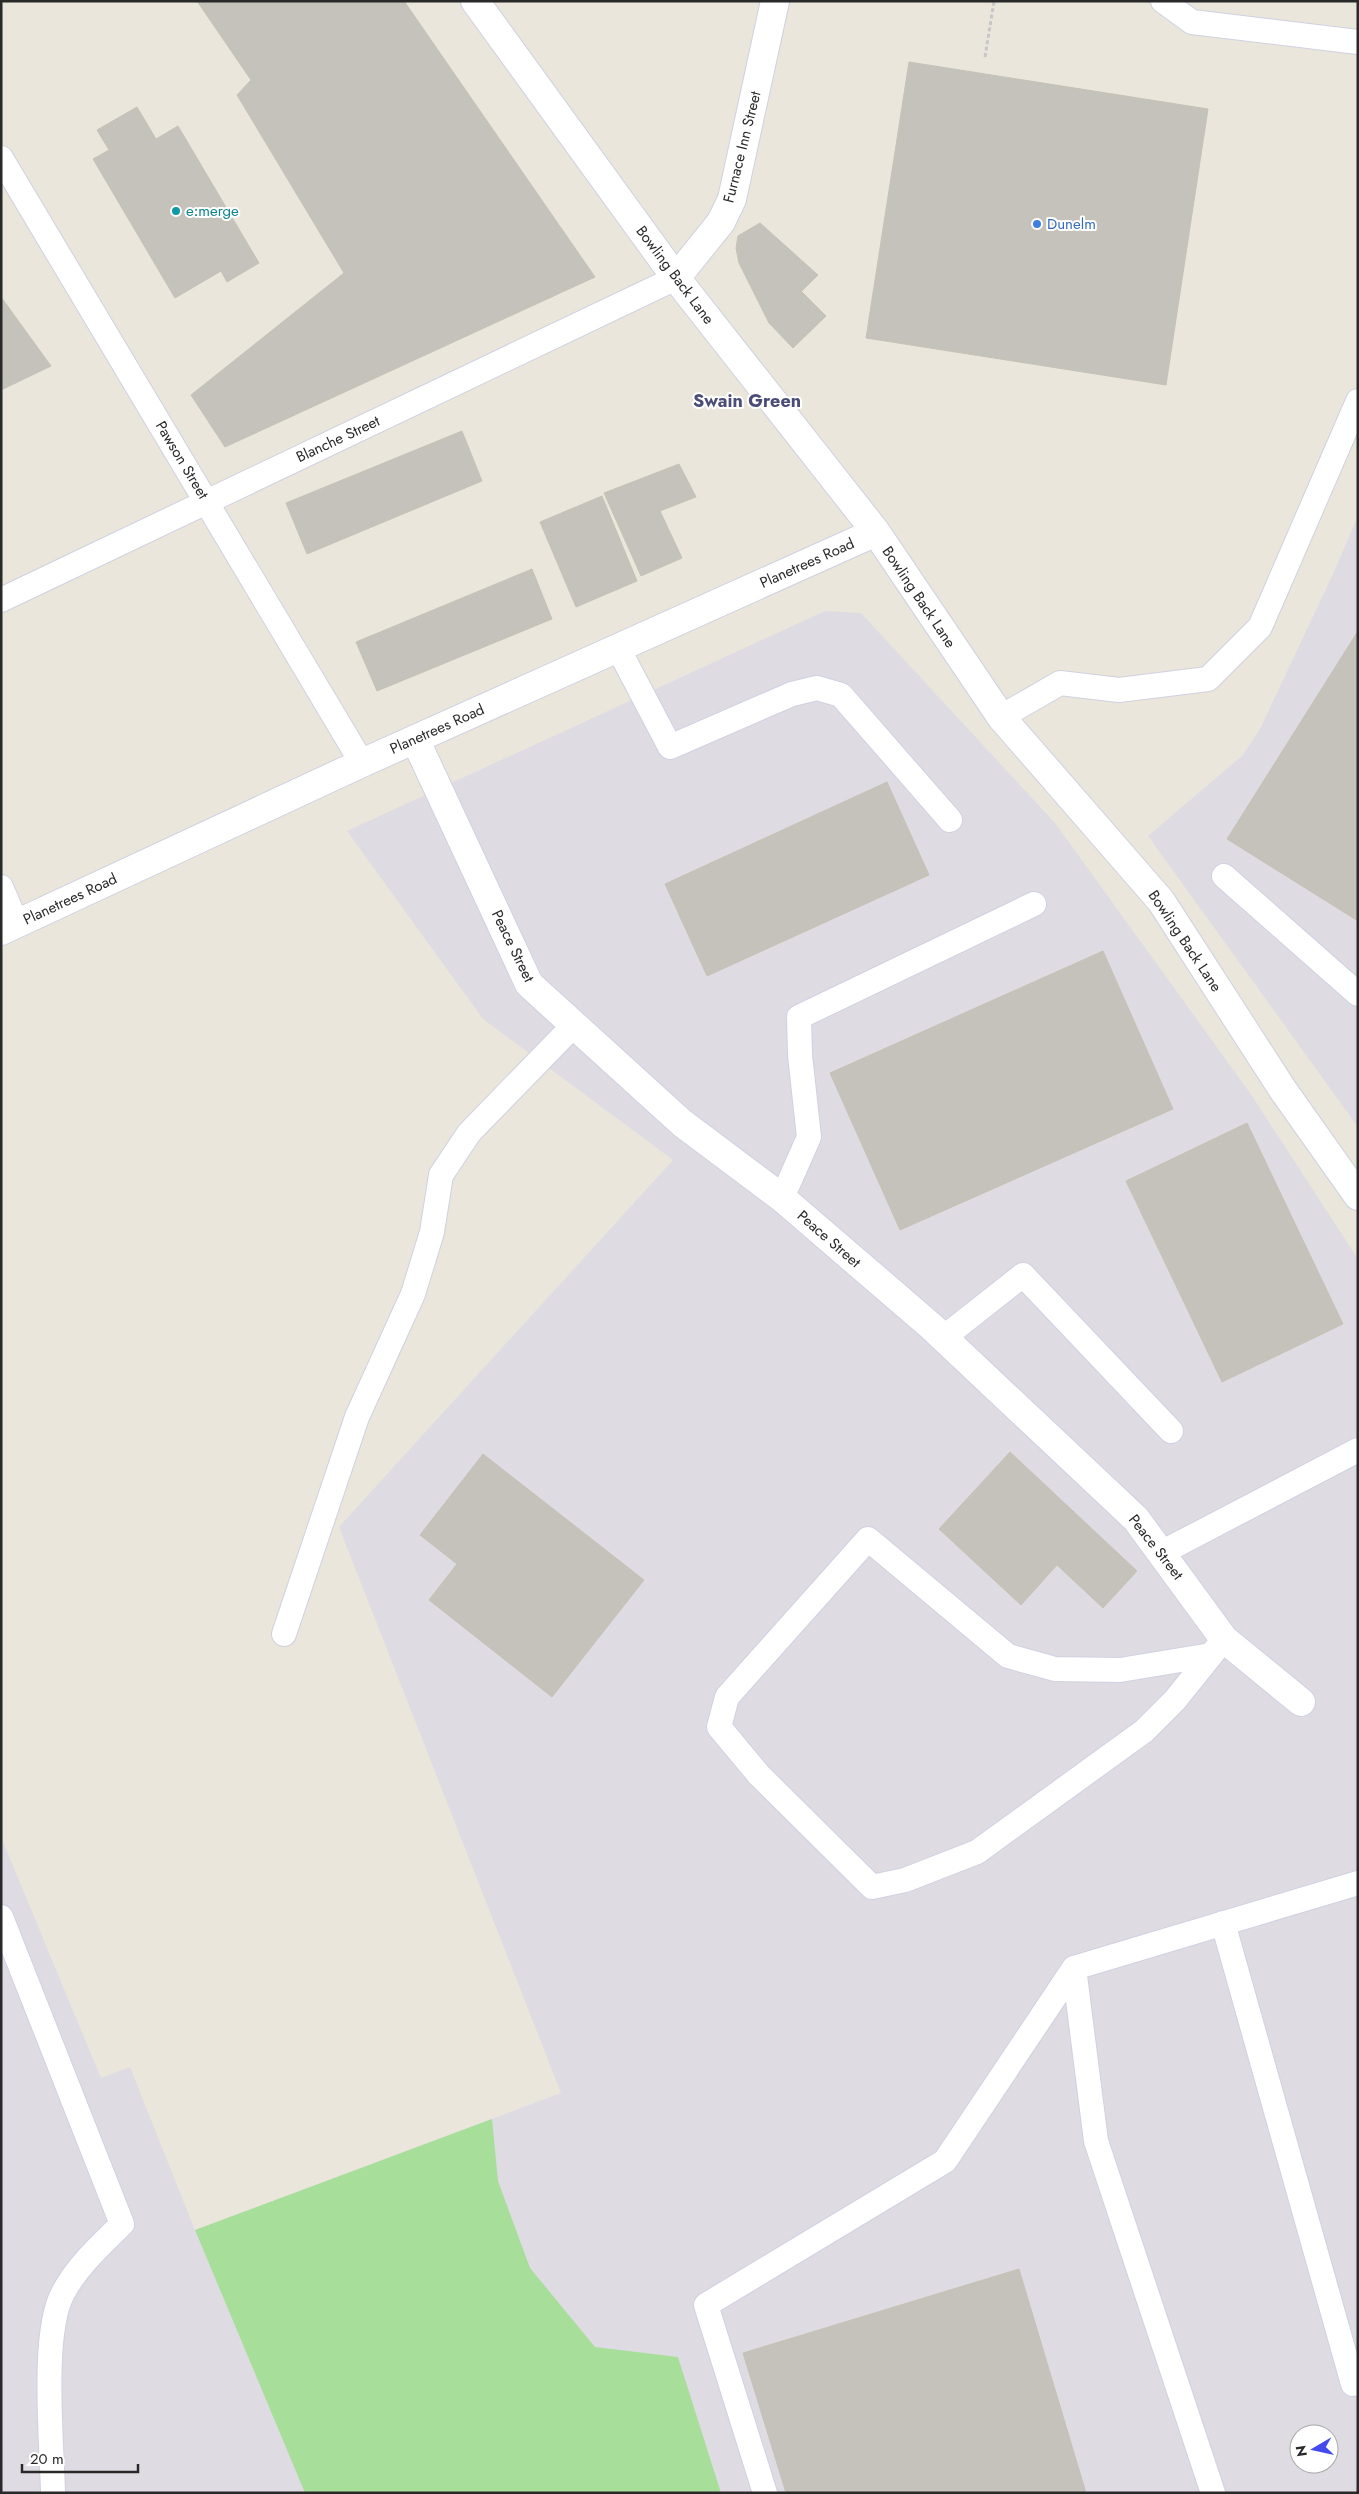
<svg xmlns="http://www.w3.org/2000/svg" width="1359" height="2494" font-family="Jost,sans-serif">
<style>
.industrial{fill:#dfdbe3;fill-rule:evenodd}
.green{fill:#a7de9a}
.building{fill:#c5c2bb;stroke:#c5c2b5}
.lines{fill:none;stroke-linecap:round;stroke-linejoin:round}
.service-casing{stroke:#d0d1e1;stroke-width:26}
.minor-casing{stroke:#d0d1e1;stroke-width:30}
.path{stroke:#c7c7c7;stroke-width:3;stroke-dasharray:4 2.5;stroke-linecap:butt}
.service{stroke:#fff;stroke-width:24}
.minor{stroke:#fff;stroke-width:28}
.culture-dot{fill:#0f9aa8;stroke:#fff;stroke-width:2}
.shop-dot{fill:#3f7fe0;stroke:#fff;stroke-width:2}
.labels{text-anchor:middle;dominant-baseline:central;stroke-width:4;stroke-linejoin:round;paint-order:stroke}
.street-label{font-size:15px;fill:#292929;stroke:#fff}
.culture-label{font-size:15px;fill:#0d838f;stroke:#fff;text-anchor:start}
.shop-label{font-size:15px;fill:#366cbe;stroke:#fff;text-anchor:start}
.quarter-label{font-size:18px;font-weight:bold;fill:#4c4d76;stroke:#fff}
</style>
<rect width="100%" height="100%" fill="#eae6db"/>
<path class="industrial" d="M1358,516v611l-210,-291 95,-81 17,-26 72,-153z
M825,611l36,2 194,210 195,270 108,166v1234h-1357v-656l100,241 29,-11 65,163 366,-137 -222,-566 334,-367 -190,-141 -136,-188zM1299,2434h30v30h-30z"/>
<path class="green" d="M492,2119l6,62 32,87 65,79 83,10 43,136h-416l-110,-263z"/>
<path class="building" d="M197,1h207l191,276 -370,170 -34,-52 153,-122 -107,-178 14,-15z
M909,62l299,47 -42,276 -300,-47z
M137,107l19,32 22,-13 81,137 -32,19 -6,-11 -46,27 -82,-139 16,-9 -12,-20z
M760,223l58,52 -49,48 -30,-60 -3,-15 2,-12z
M801,291l25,25 -33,32 -24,-25z
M1,297l50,69 -50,24z
M462,431l20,50 -175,73 -21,-51z
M679,464l17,33 -36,14 22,47 -41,18 -37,-83z
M602,496l35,85 -61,26 -36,-85z
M532,569l20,50 -175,72 -21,-49z
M1358,631v290l-131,-82z
M887,782l42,93 -222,101 -42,-92z
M1103,951l70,158 -273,121 -70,-157z
M1247,1123l96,201 -121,58 -96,-201z
M1010,1452l127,119 -34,37 -46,-43 -36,40 -82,-76z
M483,1454l161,126 -92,117 -123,-97 28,-36 -37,-29z
M1019,2269l67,224h-300l-43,-140z"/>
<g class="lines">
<defs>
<path id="service" d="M1163,1l29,21 166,20
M1,158l361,605
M1,600l675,-322
M618,648l52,99 122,-53 25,-6 24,7 109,125
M1001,717l59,-34 59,7 89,-11 52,-52 98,-226
M1224,876l134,118
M1,887l16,37
M782,1198l27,-61 -9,-82 -1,-38 235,-113
M943,1338l80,-63 148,156
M1161,1553l197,-103
M284,1634l73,-217 56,-123 19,-62 9,-57 28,-42 105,-108
M1211,1655l-91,15 -65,-1 -47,-13 -140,-117 -141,158 -8,30 40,48 113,112 33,-7 72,-28 167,-121 31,-31 49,-61
M1,1917l121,307c-21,21 -45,42 -59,69 -22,40 -11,151 -10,200
M1223,1923l130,461
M1074,1968l22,173 117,352
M765,2493l-59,-188 239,-144 129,-193 284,-85"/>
<path id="minor" d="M475,1l201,277 200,254 125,185 160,184 122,189 75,106
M676,278l45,-56 11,-23 43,-198
M415,739l114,245 153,139 100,75 150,129 204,192 88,120 77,63
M1,931l361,-168 514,-231"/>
</defs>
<use href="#service" class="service-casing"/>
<use href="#minor" class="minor-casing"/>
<path class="path" d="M985,57l9,-56"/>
<use href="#service" class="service"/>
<use href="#minor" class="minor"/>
</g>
<circle class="culture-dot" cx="176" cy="211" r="5"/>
<circle class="shop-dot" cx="1037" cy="224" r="5"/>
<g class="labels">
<g class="street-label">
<text transform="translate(742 147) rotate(-76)">Furnace Inn Street</text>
<text transform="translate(675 275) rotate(53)">Bowling Back Lane</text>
<text transform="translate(338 439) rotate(-25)">Blanche Street</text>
<text transform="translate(182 460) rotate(59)">Pawson Street</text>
<text transform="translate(807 563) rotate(-24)">Planetrees Road</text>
<text transform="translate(919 597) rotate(56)">Bowling Back Lane</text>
<text transform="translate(437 729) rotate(-24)">Planetrees Road</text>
<text transform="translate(70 899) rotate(-25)">Planetrees Road</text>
<text transform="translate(1185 941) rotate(56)">Bowling Back Lane</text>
<text transform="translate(513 946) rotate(64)">Peace Street</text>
<text transform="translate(829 1239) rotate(41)">Peace Street</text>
<text transform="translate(1156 1547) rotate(52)">Peace Street</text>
</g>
<g class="culture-label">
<text x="186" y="211">e:merge</text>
</g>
<g class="shop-label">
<text x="1047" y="224">Dunelm</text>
</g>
<g class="quarter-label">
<text x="747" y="401">Swain Green</text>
</g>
</g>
<rect width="1359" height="2494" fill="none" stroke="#292929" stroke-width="5"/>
<g transform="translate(1314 2449) rotate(261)"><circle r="24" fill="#ffffff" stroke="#a9a9a9"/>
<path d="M0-4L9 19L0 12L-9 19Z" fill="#4449ee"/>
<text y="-8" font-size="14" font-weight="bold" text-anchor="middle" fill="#292929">N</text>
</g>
<path d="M22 2464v8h116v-8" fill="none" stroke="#292929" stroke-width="2.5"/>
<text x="30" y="2464" font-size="15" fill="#292929" stroke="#ffffff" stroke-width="4" paint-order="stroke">20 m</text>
</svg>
